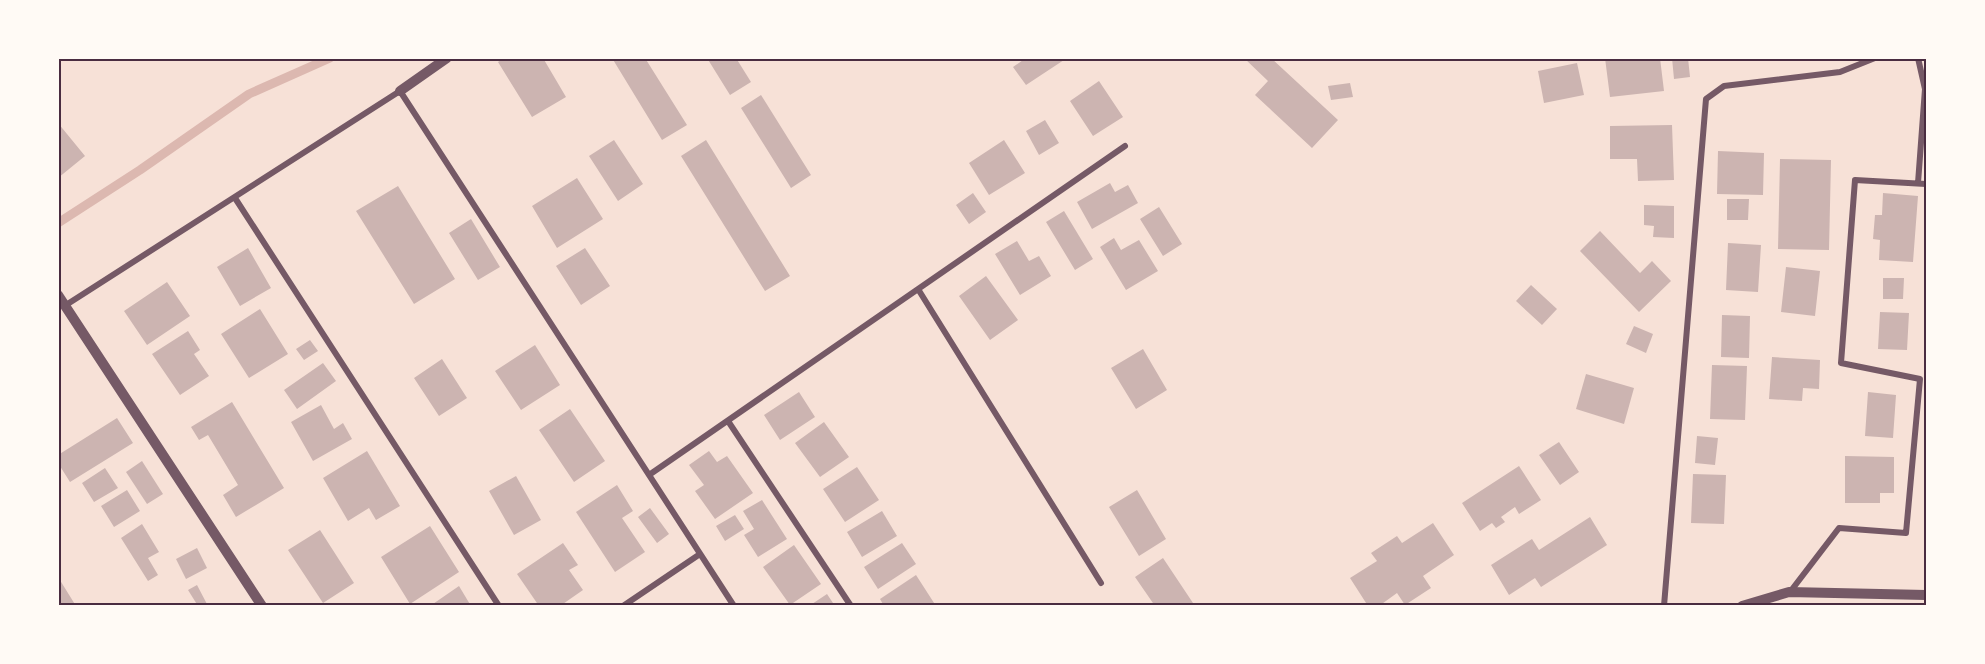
<svg xmlns="http://www.w3.org/2000/svg" width="1985" height="664" font-family="Ubuntu,sans-serif">
<style>
.lines{fill:none;stroke-linecap:round;stroke-linejoin:round}
.stream{stroke:#dcb8b0;stroke-width:9}
.building{fill:#ccb4b1}
.minor{stroke:#755966;stroke-width:6}
.tertiary{stroke:#755966;stroke-width:10}
.neatline{fill:none;stroke:#4a2c40;stroke-width:2}
</style>
<rect width="100%" height="100%" fill="#f7e1d7"/>
<g class="lines">
<path class="stream" d="M58,223l82,-53 109,-76 81,-36"/>
</g>
<path class="building" d="M504,58h39l23,39 -34,20 -34,-55z
M612,58h33l42,67 -25,15z
M707,58h29l15,24 -21,13z
M1026,58h41l-41,27 -13,-18z
M1244,58h27l67,62 -26,28 -57,-53 13,-14z
M1605,58h55l4,33 -54,6z
M1672,58h16l2,19 -16,2z
M1577,63l7,32 -40,8 -6,-32z
M1099,81l24,36 -30,19 -23,-35z
M1350,83l3,14 -22,3 -3,-14z
M761,95l50,80 -20,13 -50,-80z
M1045,120l14,23 -20,12 -13,-24z
M58,123l27,33 -27,22z
M1672,125l2,55 -36,1 -1,-22h-27v-33z
M614,140l29,44 -25,17 -29,-45z
M706,140l84,136 -25,15 -84,-135z
M1004,140l21,33 -36,22 -20,-32z
M1718,151l46,2 -1,42 -46,-1z
M1780,159l51,1 -2,90 -51,-1z
M577,178l26,41 -46,29 -25,-42z
M1110,183l5,9 13,-7 10,18 -46,26 -15,-27z
M398,186l57,93 -41,25 -58,-93z
M973,193l13,19 -17,12 -13,-19z
M1883,193l35,3 -5,66 -34,-2 1,-20 -7,-1 2,-24h7z
M1727,199h22l-1,21h-21z
M1644,205l30,1v32l-21,-1 1,-11 -10,-1z
M1159,207l23,37 -19,12 -23,-37z
M1064,211l29,48 -18,11 -29,-48z
M471,219l29,48 -22,13 -29,-47z
M1600,231l40,42 12,-12 19,20 -32,31 -59,-61z
M1114,238l7,12 18,-10 19,31 -32,19 -26,-43z
M1017,241l12,20 10,-5 12,20 -31,19 -25,-41z
M1728,243l33,2 -3,47 -32,-2z
M248,248l23,40 -31,18 -23,-39z
M585,248l25,38 -29,19 -25,-39z
M1786,267l34,4 -5,45 -34,-4z
M986,276l32,44 -28,20 -31,-44z
M1883,278h21l-1,21h-20z
M167,282l23,34 -43,29 -23,-34z
M1531,285l26,24 -15,16 -26,-24z
M260,309l28,45 -39,24 -28,-44z
M1880,312l29,1 -2,37 -29,-1z
M1722,315l28,1 -1,42 -28,-1z
M1634,326l19,8 -7,19 -20,-9z
M188,331l12,19 -6,4 15,22 -29,19 -28,-41z
M310,340l8,11 -14,9 -8,-11z
M535,345l25,40 -39,25 -26,-39z
M1143,349l24,41 -31,19 -25,-41z
M1772,357l48,3 -1,29 -16,-1 -1,13 -33,-2z
M442,359l25,39 -28,18 -25,-38z
M323,363l13,18 -39,28 -13,-19z
M1712,365l35,1 -2,54 -35,-1z
M1586,374l48,14 -10,36 -48,-15z
M799,392l16,25 -35,23 -16,-25z
M1868,392l28,3 -3,43 -28,-2z
M232,402l52,86 -48,29 -13,-22 15,-10 -30,-50 -9,5 -8,-13z
M321,405l13,24 9,-6 9,16 -39,22 -22,-39z
M570,409l35,52 -31,21 -35,-52z
M117,418l16,25 -63,39 -12,-19v-8z
M824,422l25,35 -29,20 -25,-34z
M1697,436l21,2 -3,27 -20,-2z
M1559,442l20,30 -19,13 -21,-30z
M367,451l33,55 -24,14 -7,-12 -21,13 -25,-43z
M709,451l8,11 10,-6 26,37 -38,26 -20,-28 9,-6 -15,-20z
M1845,456l49,1v36h-14v10h-35z
M142,461l21,33 -16,10 -21,-32z
M1519,466l22,34 -22,14 -4,-7 -14,10 4,5 -9,6 -4,-5 -12,8 -18,-28z
M857,467l22,33 -34,22 -22,-33z
M105,468l13,20 -24,14 -12,-19z
M1693,474l33,1 -2,49 -33,-1z
M516,476l25,44 -27,15 -25,-44z
M617,485l16,26 -11,7 23,34 -30,20 -39,-60z
M127,490l13,21 -26,16 -13,-21z
M1137,490l29,49 -27,17 -30,-49z
M762,500l25,39 -29,18 -14,-22 10,-6 -11,-18z
M650,508l19,26 -12,9 -19,-26z
M882,511l15,25 -35,21 -15,-25z
M735,515l9,14 -19,12 -9,-15z
M1590,517l17,28 -66,42 -6,-9 -26,17 -18,-30 41,-26 7,11z
M1433,523l21,32 -31,21 8,12 -26,17 -8,-12 -18,13h-11l-18,-28 27,-17 -6,-8 26,-17 5,7z
M142,524l17,28 -11,6 10,17 -10,6 -27,-43z
M430,526l29,46 -49,32 -29,-47z
M320,530l34,53 -31,20 -35,-53z
M563,543l15,22 -9,5 14,20 -23,16h-21l-22,-32z
M902,543l14,21 -38,25 -14,-22z
M794,545l27,39 -31,21 -27,-38z
M197,548l10,20 -21,11 -10,-20z
M1163,558l32,48h-40l-20,-29z
M916,575l20,31h-52l-4,-7z
M58,577l18,29h-18z
M197,585l11,21h-10l-10,-16z
M459,586l12,20h-41z
M827,594l8,12h-26z"/>
<g class="lines">
<path class="minor" d="M1918,183l7,-94 -7,-31
M235,198l264,408
M918,289l183,294
M66,305l334,-214 334,515
M728,421l123,185
M649,475l476,-329
M1790,592l49,-64 67,5 14,-154 -79,-16 14,-183 71,4
M623,606l77,-52
M1664,606l42,-507 18,-13 116,-14 35,-14"/>
<path class="tertiary" d="M400,91l47,-33
M58,295l204,311
M1742,606l47,-14 137,3"/>
</g>
<rect width="1985" height="664" fill="none" stroke="#fffaf5" stroke-width="120"/>
<rect x="60" y="60" width="1865" height="544" class="neatline"/>
</svg>
